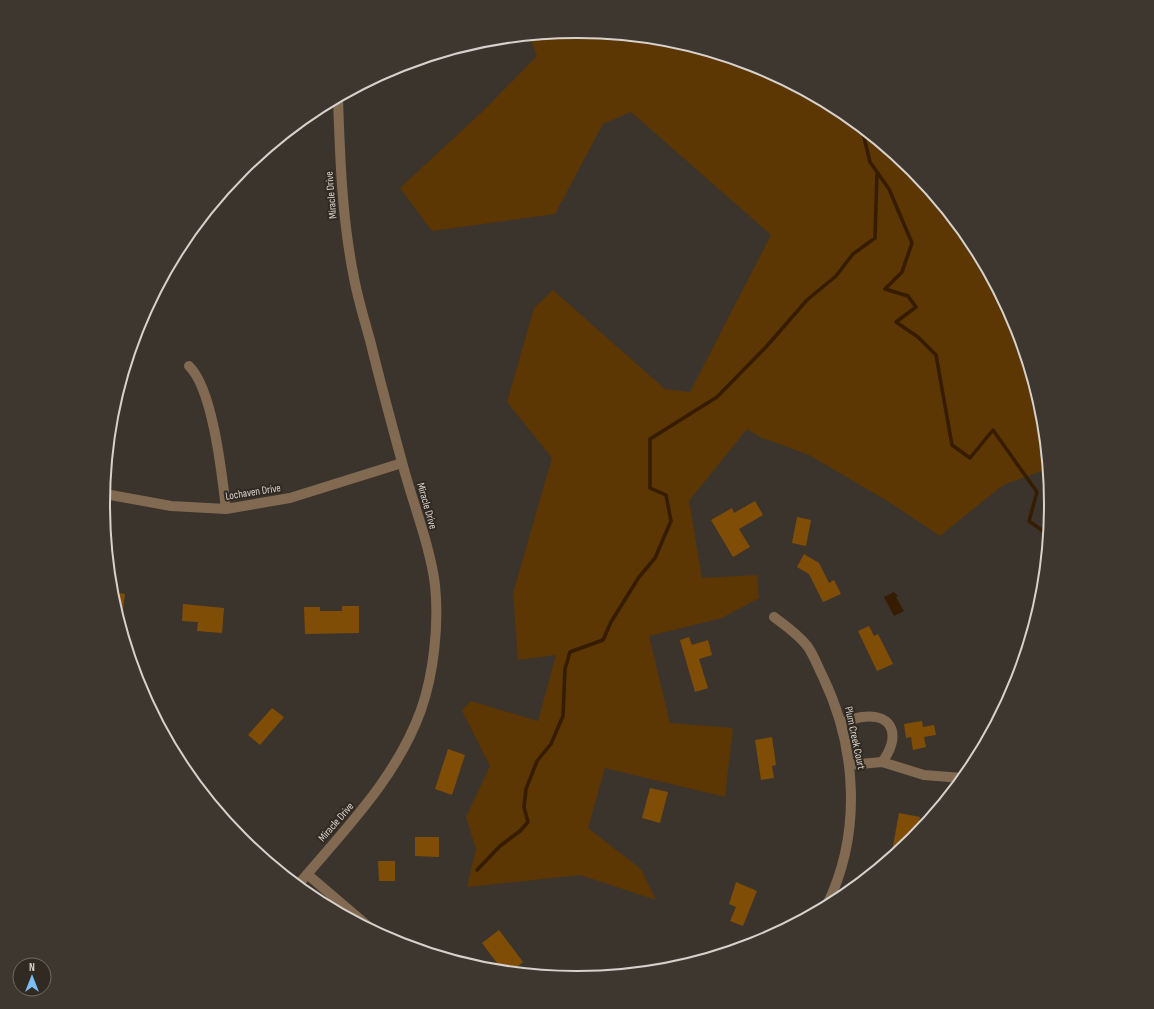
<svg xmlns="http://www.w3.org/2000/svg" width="1154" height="1009" font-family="'Sofia Sans Condensed',sans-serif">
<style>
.green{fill:#5c3603}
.water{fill:#361c00}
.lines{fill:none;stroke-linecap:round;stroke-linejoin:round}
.stream{stroke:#361c00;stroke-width:3.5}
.building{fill:#804d07}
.minor{stroke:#816952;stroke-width:10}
.labels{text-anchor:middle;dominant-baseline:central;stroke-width:4;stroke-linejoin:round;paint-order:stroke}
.street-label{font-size:11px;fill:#d6d1cc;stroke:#312a22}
.rim{fill:none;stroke:#d6d1cc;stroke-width:2}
</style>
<rect width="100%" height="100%" fill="#3b342c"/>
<path class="green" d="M577,31l93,9 88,27 82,44 72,59 59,72 44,82 26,88 6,57 -44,16 -63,51 -51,-34 -80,-47 -49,-18 -13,-8 -58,72 13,77 55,-3 2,23 -37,20 -73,18 21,87 63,5 -8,69 -120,-29 -17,60 53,41 15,31 -76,-25 -113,12 9,-38 -10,-32 24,-51 -28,-55 9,-10 67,20 18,-66 -38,5 -5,-67 39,-135 -45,-56 27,-94 19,-18 112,99 25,3 81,-157 -140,-123 -28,12 -48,90 -123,17 -32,-43 83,-77 54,-55 -8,-20z"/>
<path class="water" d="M894,592l4,4 -2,1 8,14 -10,5 -10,-19z"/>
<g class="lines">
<path class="stream" d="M862,129l8,33 19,27 23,54 -10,29 -17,17 23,7 8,11 -20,15 22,15 18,18 16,90 18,13 23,-28 44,62 -8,29 14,10 5,-4
M477,870l23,-24 20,-15 8,-9 -4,-15 2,-18 11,-28 14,-17 12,-28 2,-47 5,-17 33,-12 8,-18 28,-45 16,-19 16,-37 -5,-26 -16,-7v-49l67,-42 49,-50 41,-47 29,-24 17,-22 22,-16 2,-66"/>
</g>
<path class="building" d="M755,501l8,14 -24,14 11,18 -17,10 -22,-37 21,-12 2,5z
M797,517l14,3 -5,26 -14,-3z
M804,554l15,9 10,20 5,-3 7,14 -18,8 -14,-28 -12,-7z
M112,592l13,2 -4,31 -8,-28z
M183,604l41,4 -2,25 -25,-2 1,-9 -16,-1z
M342,606h17v27l-54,1 -1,-27h16v4h22z
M869,626l5,10 4,-2 15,30 -16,7 -19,-40z
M689,637l3,8 16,-5 4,15 -13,4 9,29 -13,4 -15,-52z
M272,708l12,9 -24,28 -12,-10z
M922,721l1,6 11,-2 2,10 -12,2 2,10 -13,3 -2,-13 -5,1 -2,-14z
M772,737l4,28 -4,1 2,12 -13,2 -6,-40z
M448,749l17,6 -13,40 -17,-6z
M650,788l18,4 -8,31 -18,-5z
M899,813l21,4 -3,16 -26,24z
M415,837h24v20l-24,-1z
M378,861h17v20h-16z
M736,882l21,9 -14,35 -13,-5 6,-14 -7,-3z
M499,930l24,32 -12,10 -8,-1 -21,-28z"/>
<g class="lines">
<path class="minor" d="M189,366c24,23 33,109 37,143
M105,494l66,12 55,3 64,-11 112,-35
M774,617c12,9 25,18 34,30 6,9 10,20 15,30 34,71 39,156 4,228
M841,723c7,-2 14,-5 21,-6 34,-4 38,22 20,45
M849,765l33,-3 42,13 38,3
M307,874l62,53
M298,885c46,-55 98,-106 123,-175 13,-37 18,-86 14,-125 -5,-40 -23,-84 -33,-123 -11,-40 -22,-81 -32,-122 -6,-21 -12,-41 -16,-62 -12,-59 -14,-120 -16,-180"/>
</g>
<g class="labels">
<g class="street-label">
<text transform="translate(331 195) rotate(-95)">Miracle Drive</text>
<text transform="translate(253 492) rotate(-9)">Lochaven Drive</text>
<text transform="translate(427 506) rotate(74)">Miracle Drive</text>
<text transform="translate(855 738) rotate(78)">Plum Creek Court</text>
<text transform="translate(336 822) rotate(-49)">Miracle Drive</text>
</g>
</g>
<path d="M0 0H1154V1009H0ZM576 38H578A466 466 0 0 1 1044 504V505A466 466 0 0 1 578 971H576A466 466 0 0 1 110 505V504A466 466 0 0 1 576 38Z" fill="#3e3730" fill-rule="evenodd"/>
<path class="rim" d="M576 38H578A466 466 0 0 1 1044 504V505A466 466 0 0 1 578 971H576A466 466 0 0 1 110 505V504A466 466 0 0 1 576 38Z"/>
<g transform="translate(32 977)"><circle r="19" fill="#312a22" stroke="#736d66"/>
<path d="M0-3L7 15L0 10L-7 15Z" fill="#7bbef8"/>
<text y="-6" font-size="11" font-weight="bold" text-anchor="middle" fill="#d6d1cc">N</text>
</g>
</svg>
